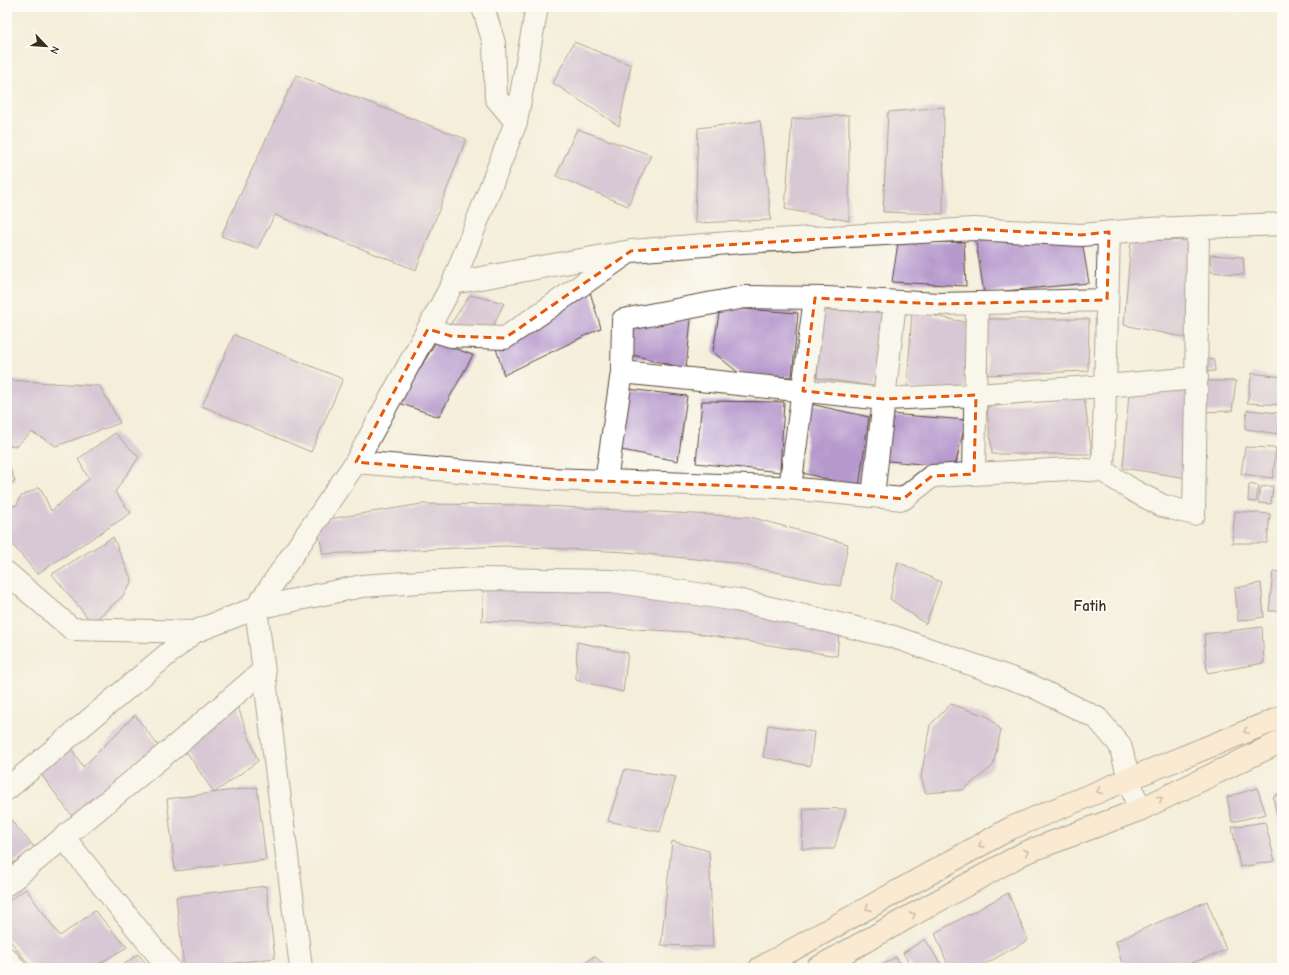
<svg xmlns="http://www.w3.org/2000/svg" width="1289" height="975" font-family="'Comic Neue',sans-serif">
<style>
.building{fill:#b598cc}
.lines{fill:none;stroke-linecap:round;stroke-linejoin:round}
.minor-casing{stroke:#57473a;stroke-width:24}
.tertiary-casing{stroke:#57473a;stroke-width:24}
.secondary-casing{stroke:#57473a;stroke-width:24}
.minor{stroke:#fff;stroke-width:22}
.tertiary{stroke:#fff;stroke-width:22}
.secondary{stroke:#ffe4c6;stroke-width:22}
.oneway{stroke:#9d8772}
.marked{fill:none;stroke:#e8590c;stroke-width:3;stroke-dasharray:8 5;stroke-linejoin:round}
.labels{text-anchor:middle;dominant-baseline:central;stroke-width:3.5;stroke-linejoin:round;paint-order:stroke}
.district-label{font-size:15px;font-weight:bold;fill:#3b2a1e;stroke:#fdfcf7}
</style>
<rect width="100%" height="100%" fill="#fdfcf7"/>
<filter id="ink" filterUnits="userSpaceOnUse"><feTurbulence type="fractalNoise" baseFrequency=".025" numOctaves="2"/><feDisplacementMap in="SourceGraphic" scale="8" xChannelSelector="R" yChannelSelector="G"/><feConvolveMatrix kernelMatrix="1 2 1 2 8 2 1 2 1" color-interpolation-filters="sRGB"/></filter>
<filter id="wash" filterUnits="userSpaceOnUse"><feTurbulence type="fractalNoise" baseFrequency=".012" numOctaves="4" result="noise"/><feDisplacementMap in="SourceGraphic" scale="16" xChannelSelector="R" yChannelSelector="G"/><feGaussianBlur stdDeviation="0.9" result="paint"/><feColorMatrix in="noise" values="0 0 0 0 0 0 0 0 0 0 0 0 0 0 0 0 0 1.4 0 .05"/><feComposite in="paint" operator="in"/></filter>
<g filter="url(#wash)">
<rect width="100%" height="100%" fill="#f4eeda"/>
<g id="blocks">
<path class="building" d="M574,42l57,23 -12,61 -66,-43z
M296,75l170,64 -50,131 -141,-55 -18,34 -36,-13z
M944,107l-1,107 -60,-2 5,-100z
M849,115v106l-64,-12 7,-90z
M760,121l11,99 -76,3 3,-95z
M577,129l74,26 -23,51 -72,-30z
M974,229l107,6 8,48 -105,10z
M1131,240l67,1 -11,97 -63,-13z
M964,242l2,44 -74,-4 6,-39z
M1210,255l33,2 1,18 -33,-3z
M590,292l11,36 -97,47 -9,-30z
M470,295l34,8 -16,34 -44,-3z
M731,308l67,5 -6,64 -52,-3 -27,-22 6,-39z
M823,310l60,2 -9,74 -57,-8z
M912,311l57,12 -5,73 -57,-8z
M691,319l-5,50 -64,-17 1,-32z
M984,319h105l-1,52 -100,4z
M234,335l109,44 -32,73 -109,-46z
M436,342l37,13 -34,62 -40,-14z
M1203,358l11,2 1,11 -12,1z
M1252,373l30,4v28l-35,-2z
M7,380l93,6 20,37 -64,23 -24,-14 -16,14 -9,-1z
M1199,381h37l-4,30 -35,1z
M620,388l67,8 -9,65 -67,-13z
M1196,390l-9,88 -64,-10 6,-75z
M1084,396l8,58h-100l-5,-47z
M702,401l82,1 -4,70 -84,-9z
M810,404l59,13 -10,70 -56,-14z
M1247,410l32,3v21l-34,-5z
M890,414l76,6 -11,47 -78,-7z
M115,433l24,24 -24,35 16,21 -94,61 -30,-36v-31l10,-2 3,-8 20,-10 11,24 38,-32 -11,-20z
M1245,447l31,1 -3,30 -32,-4z
M7,460l8,21 -8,4z
M1249,484l10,2 -3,16 -8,-1z
M1273,486l-2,18 -13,-1 3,-16z
M422,504l104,1 224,12 98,27 -8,42 -106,-23 -108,-11 -121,-6 -182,8 -7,-33z
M1235,511l35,3 -3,29h-35z
M113,537l19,44 -10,16 -30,26 -40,-49z
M898,562l43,20 -15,42 -36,-25z
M1282,571v40h-13l4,-39z
M484,579l170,8 186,37 -3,32 -148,-24 -207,-11z
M1261,583l3,34 -26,4 -3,-33z
M1262,627l2,36 -57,10 -3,-39z
M577,642l51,11 -5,39 -47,-12z
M236,702l22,59 -44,32 -34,-51z
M951,704l38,13 12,13 -8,36 -30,24 -37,3 -5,-16 9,-52z
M135,715l24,32 -85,72 -39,-53 31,-26 17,27z
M768,725l46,7 -4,34 -47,-9z
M625,769l51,8 -16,55 -52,-11z
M257,787l9,73 -91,11 -8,-72z
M1257,788l9,26 -34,8 -5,-25z
M1282,792v43h-1l-8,-38z
M804,808l42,1 -12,40h-32z
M7,816l28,32 -28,19z
M1265,822l10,39 -35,6 -8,-40z
M672,841l37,10 4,96 -52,-2z
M266,886l9,72 -79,10h-12l-8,-71z
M26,889l34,47 35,-25 32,36 -35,21h-60l-25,-31v-35z
M1008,893l20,47 -50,28h-29l-14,-35z
M1207,901l19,49 -47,18h-56l-7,-27z
M925,939l18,29h-30l-10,-15z
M138,954l12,14h-31z
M594,956l15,12h-29z
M896,957l6,11h-25z"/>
</g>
</g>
<g filter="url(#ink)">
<use href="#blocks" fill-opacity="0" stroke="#57473a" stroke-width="1"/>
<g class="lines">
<defs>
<path id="minor" d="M483,7l11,36 2,55 20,24
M453,283l178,-32 110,-9 233,-13 107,6 68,-6 133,-5
M428,329l23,7 54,2 120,-83
M622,372l262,27 92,-4 129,-9 92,-8
M356,462l194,17 227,8 126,12 29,-23 139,-7 32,2 31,20 29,15 31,8 2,-124 2,-163
M1103,471l6,-239
M974,474l3,-171
M606,481l16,-109 1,-52 122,-23 81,1 113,6 168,-4
M790,488l25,-190
M873,496l22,-194
M7,573l65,56 122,3
M256,608l45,360
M64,838l105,130
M7,884l173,-142 84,-72
M7,959l8,9"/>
<path id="tertiary" d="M256,608l100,-146 97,-179 63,-161 21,-115
M7,789l187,-157 62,-24 106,-22 58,-4 64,-3 128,2 125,19 157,37 136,48 67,33 23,27 9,34 10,31"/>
<path id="secondary" d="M760,968l251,-140 118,-49 153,-62
M817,968l207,-115 115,-43 143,-69"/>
</defs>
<use href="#minor" class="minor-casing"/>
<use href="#tertiary" class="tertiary-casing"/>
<use href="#secondary" class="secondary-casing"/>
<use href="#minor" class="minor"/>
<use href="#tertiary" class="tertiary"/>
<use href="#secondary" class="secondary"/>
</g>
<defs><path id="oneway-chevron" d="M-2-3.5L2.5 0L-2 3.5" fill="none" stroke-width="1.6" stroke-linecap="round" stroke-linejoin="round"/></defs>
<g class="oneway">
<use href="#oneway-chevron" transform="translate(1246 731) rotate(158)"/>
<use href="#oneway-chevron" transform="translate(1099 791) rotate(157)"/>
<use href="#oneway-chevron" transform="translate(1160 799) rotate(-26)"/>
<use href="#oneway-chevron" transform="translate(981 845) rotate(151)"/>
<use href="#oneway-chevron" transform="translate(1026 852) rotate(-23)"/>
<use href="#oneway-chevron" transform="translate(868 908) rotate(151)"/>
<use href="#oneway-chevron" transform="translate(913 915) rotate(-29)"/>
</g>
</g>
<path d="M0 0H1289V975H0ZM974,229l107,6 28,-3 -2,68 -168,4 -124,-6 -12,93 81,8 92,-4 -2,79 -42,2 -29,23 -113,-11 -240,-9 -194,-17 72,-133 23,7 54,2 126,-87z" fill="#f4eeda" fill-opacity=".55" fill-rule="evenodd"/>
<path class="marked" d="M974,229l107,6 28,-3 -2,68 -168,4 -124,-6 -12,93 81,8 92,-4 -2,79 -42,2 -29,23 -113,-11 -240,-9 -194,-17 72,-133 23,7 54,2 126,-87z"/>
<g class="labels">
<g class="district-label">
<text x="1090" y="606">Fatih</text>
</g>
</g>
<rect width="1289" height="975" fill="none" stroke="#fdfcf7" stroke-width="24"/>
<g transform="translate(46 46) rotate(115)" stroke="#fdfcf7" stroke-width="3" paint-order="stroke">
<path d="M0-3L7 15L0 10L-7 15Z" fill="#3b2a1e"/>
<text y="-6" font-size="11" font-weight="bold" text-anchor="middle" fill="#3b2a1e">N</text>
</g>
</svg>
